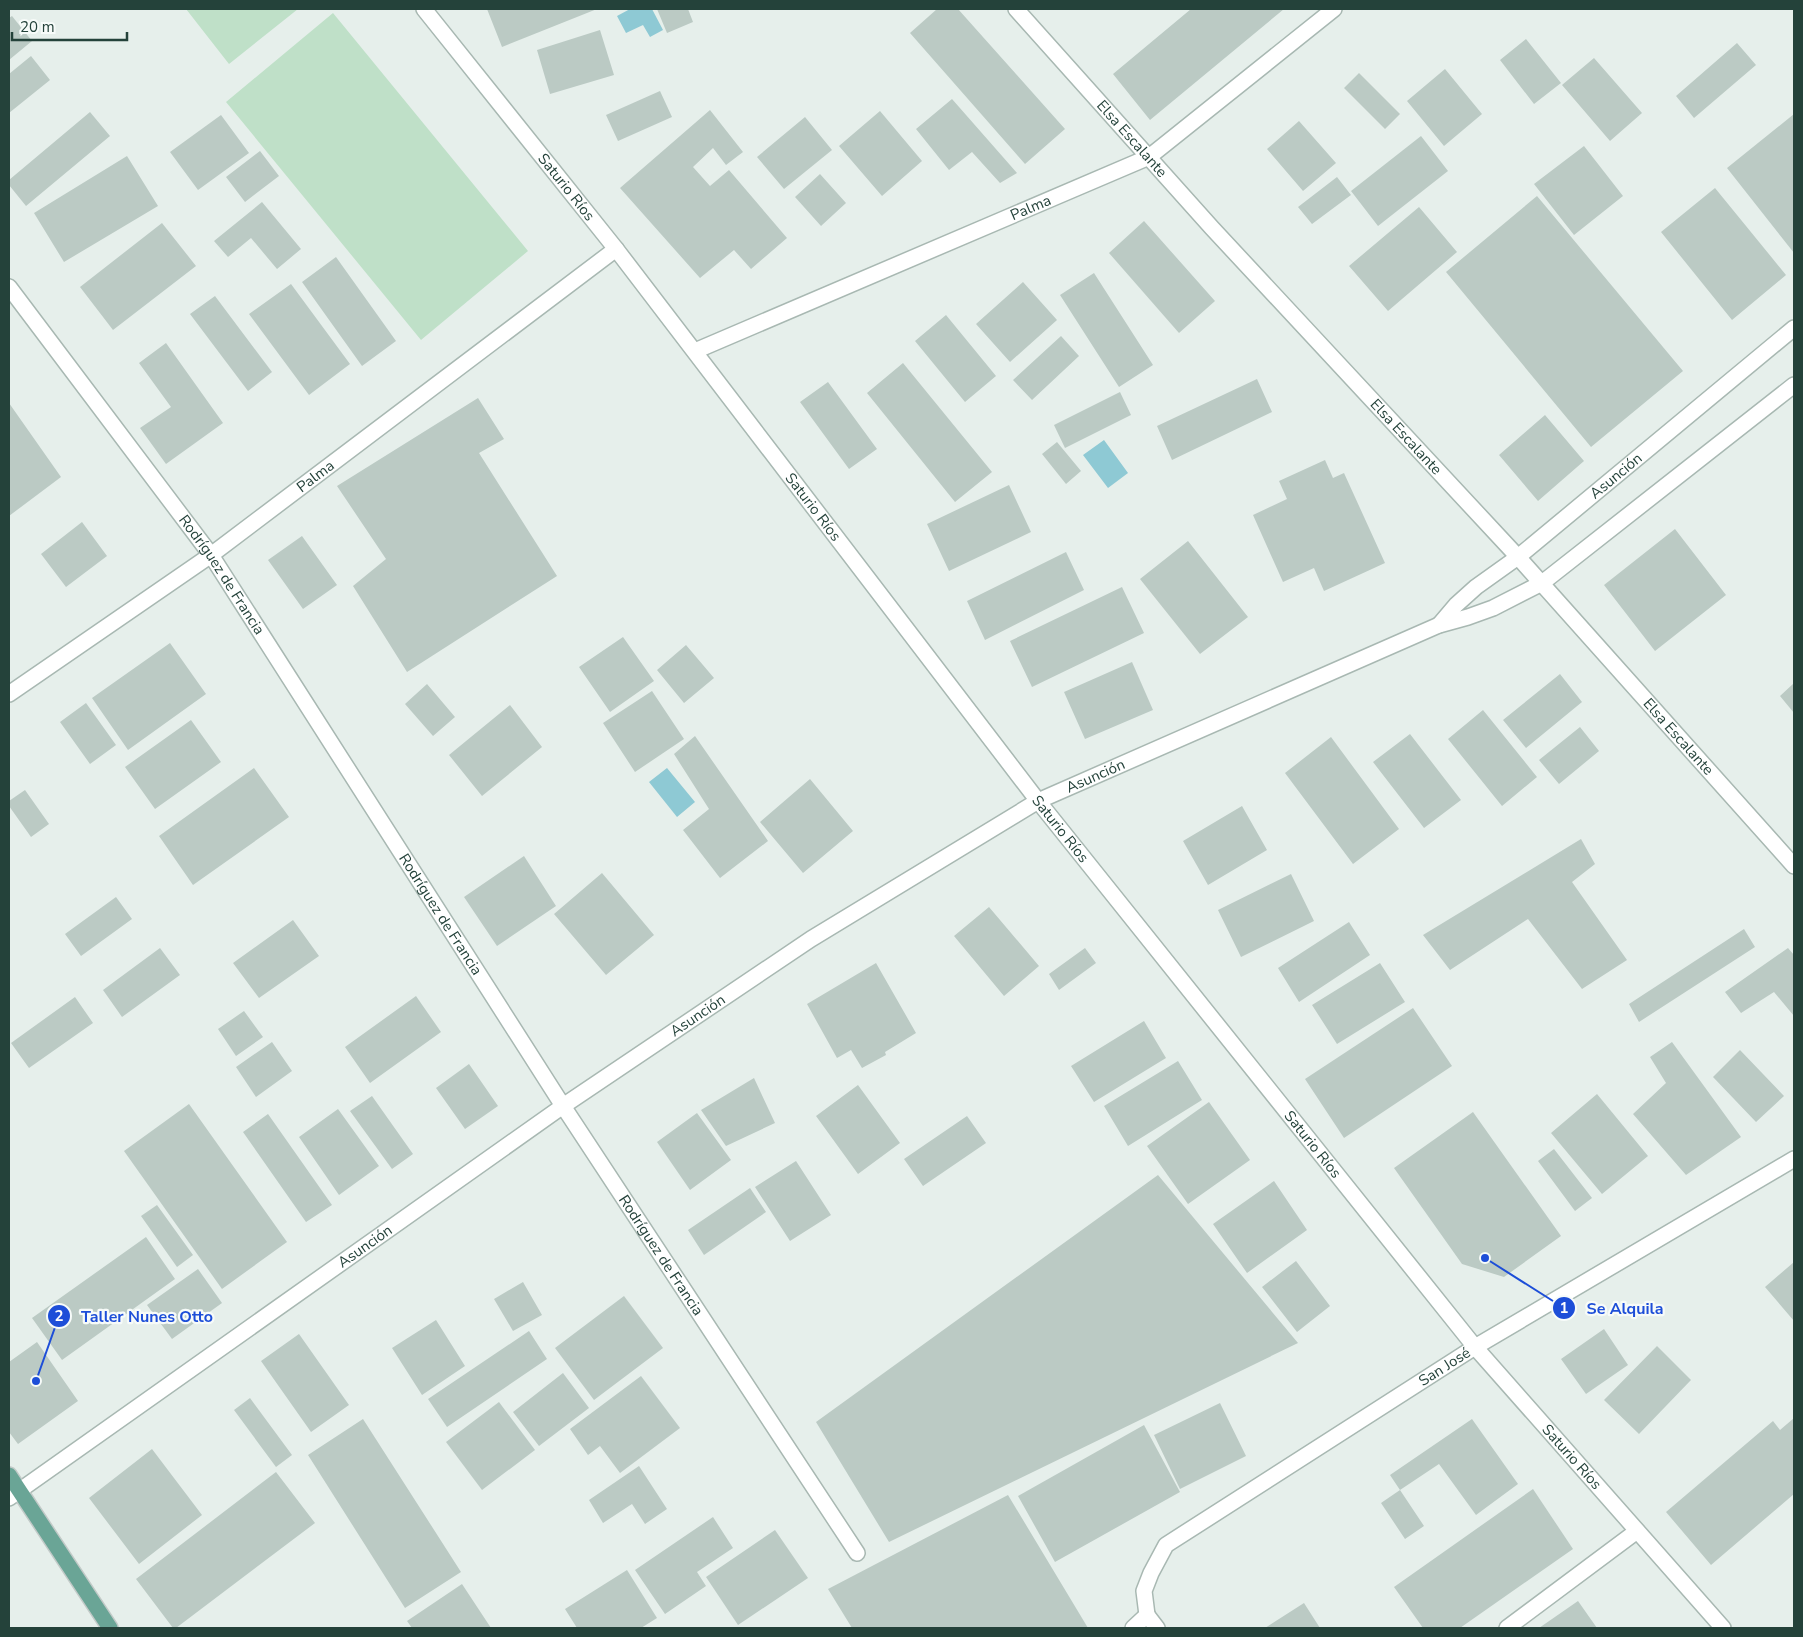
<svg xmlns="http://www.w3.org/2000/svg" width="1803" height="1637" font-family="'Nunito Sans',sans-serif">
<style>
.green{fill:#bfe0c8}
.water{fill:#8ec9d4}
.building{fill:#bbcac4}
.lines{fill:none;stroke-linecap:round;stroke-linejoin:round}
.minor-casing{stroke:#a8b8b2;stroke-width:18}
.major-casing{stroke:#c2cac8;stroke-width:18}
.minor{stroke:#fff;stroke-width:15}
.major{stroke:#6aa596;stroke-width:15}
.labels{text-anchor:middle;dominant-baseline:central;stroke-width:4.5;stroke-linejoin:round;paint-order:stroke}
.street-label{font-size:15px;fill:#24423a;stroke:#f7fbf9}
.leader{fill:none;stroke:#1d4ed8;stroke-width:2}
.callout-dot{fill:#1d4ed8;stroke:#f7fbf9;stroke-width:2}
.mark-label{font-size:15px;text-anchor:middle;font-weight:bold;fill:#fff}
.callout-label{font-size:16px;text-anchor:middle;font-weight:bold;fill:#1d4ed8;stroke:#f7fbf9;stroke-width:4.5;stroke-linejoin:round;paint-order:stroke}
</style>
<rect width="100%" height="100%" fill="#e6efeb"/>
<path class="green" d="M186,9h112l-69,55z
M333,13l195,238 -107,89 -195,-238z"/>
<path class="water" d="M630,9h22l11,21 -13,7 -7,-12 -17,8 -9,-17z
M1104,440l24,33 -20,15 -25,-33z
M667,768l28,34 -18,15 -28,-35z"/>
<path class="building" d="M487,9h110l-95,38z
M657,9h31l5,13 -26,11z
M937,9h21l107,120 -40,35 -115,-131z
M1191,9h93l-134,111 -37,-46z
M12,16l20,25 -23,19v-42z
M600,30l14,45 -64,19 -13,-44z
M1526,39l35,44 -27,21 -34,-44z
M1737,43l19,22 -62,53 -18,-22z
M31,56l19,24 -41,33v-39z
M1594,58l48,55 -32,28 -48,-56z
M1445,69l37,45 -38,32 -37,-45z
M1359,73l41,41 -15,15 -41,-41z
M660,91l12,26 -54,24 -12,-26z
M952,99l65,74 -17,10 -28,-31 -23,18 -33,-41z
M710,110l33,42 -17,13 -13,-17 -20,19 17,19 19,-16 58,68 -36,31 -17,-19 -34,28 -80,-90z
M880,111l42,50 -40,35 -43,-50z
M90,112l20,24 -84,70 -17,-21v-5z
M1794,114v139l-67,-85z
M221,115l28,38 -51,37 -28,-38z
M805,117l27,33 -48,39 -27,-32z
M1299,121l37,42 -33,28 -36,-42z
M1421,136l27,35 -70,55 -27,-35z
M1584,146l39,50 -49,39 -40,-51z
M260,151l19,25 -34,26 -19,-25z
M127,156l31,50 -94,56 -30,-49z
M820,174l26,29 -25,23 -26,-29z
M1337,177l14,18 -39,29 -14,-17z
M1715,188l71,87 -54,45 -71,-88z
M1537,196l146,175 -92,76 -145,-175z
M262,202l39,47 -24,20 -26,-31 -23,19 -14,-16z
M1419,207l38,45 -69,59 -39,-45z
M1144,221l71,80 -36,32 -70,-80z
M162,223l34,43 -83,64 -33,-43z
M336,257l60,84 -34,25 -60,-84z
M1094,273l59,92 -34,22 -59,-92z
M1023,282l34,38 -47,42 -34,-38z
M291,284l59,80 -41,31 -60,-81z
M215,296l57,76 -24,19 -58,-77z
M946,315l50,61 -31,26 -50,-61z
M1061,336l18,20 -47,44 -19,-20z
M166,343l57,80 -57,41 -26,-36 31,-21 -32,-44z
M903,363l89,109 -37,30 -88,-109z
M1257,379l15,33 -100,48 -15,-34z
M828,382l49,67 -28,20 -49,-67z
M1120,392l11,23 -66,33 -11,-23z
M478,398l26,41 -25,14 78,123 -150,96 -54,-86 33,-27 -49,-73z
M9,403l52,74 -52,39z
M1545,415l39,46 -46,40 -39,-46z
M1057,442l24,29 -15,13 -24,-30z
M1325,460l8,18 11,-5 41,90 -61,28 -10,-23 -31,14 -30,-67 34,-16 -8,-18z
M1009,485l22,47 -82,39 -22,-47z
M82,522l25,34 -41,31 -25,-33z
M1675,529l51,66 -71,56 -51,-66z
M302,536l35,49 -34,24 -35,-49z
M1188,541l60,76 -48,37 -60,-75z
M1066,552l18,38 -99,50 -18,-39z
M1122,587l22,46 -112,54 -22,-46z
M623,637l31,44 -44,31 -31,-45z
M170,643l36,51 -78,56 -36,-52z
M686,645l28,33 -30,25 -27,-33z
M1132,662l21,48 -68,29 -21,-47z
M1560,674l22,28 -56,46 -23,-28z
M1794,683v30l-14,-17z
M427,684l28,33 -22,19 -28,-32z
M652,691l32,48 -49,33 -32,-49z
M86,703l30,42 -26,19 -30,-42z
M510,705l32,42 -60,49 -33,-41z
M1483,710l54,67 -35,29 -54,-67z
M191,720l30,42 -66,47 -30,-42z
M1580,727l19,24 -40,33 -20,-24z
M1410,734l51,66 -37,28 -51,-66z
M695,736l73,105 -48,37 -37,-48 26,-21 -35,-55z
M1331,737l68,92 -46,35 -68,-91z
M254,768l35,49 -96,68 -34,-49z
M810,779l43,52 -50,42 -43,-51z
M25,790l24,34 -18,13 -22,-31v-5z
M1242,806l25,44 -59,35 -25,-44z
M1581,839l14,25 -23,18 55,78 -45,29 -54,-70 -78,51 -27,-35z
M524,856l32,50 -59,40 -33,-49z
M602,873l52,62 -48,40 -52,-61z
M1291,874l23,47 -73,36 -23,-47z
M116,897l16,22 -51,37 -16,-22z
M989,907l50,59 -35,30 -50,-60z
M293,920l26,36 -60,42 -26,-35z
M1349,922l21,33 -71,47 -21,-34z
M1744,929l11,18 -116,75 -10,-18z
M160,948l20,27 -58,42 -19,-27z
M1085,948l11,15 -37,27 -10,-16z
M1788,948l6,7v61l-20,-24 -33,21 -16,-21z
M876,963l40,70 -31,19 1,3 -24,13 -11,-18 -14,8 -30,-54z
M1380,963l25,39 -68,42 -25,-39z
M416,996l25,36 -71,51 -25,-36z
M75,997l18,26 -64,45 -18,-25z
M1413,1008l39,58 -108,72 -39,-59z
M244,1011l19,26 -27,19 -18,-27z
M1144,1021l22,37 -72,44 -23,-36z
M272,1042l20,29 -36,26 -20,-30z
M1672,1042l69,95 -55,38 -53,-61 33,-31 -16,-26z
M1740,1050l44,46 -28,26 -43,-45z
M1178,1061l24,39 -74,46 -24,-40z
M469,1064l29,42 -33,23 -29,-41z
M754,1078l21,45 -49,23 -25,-36z
M858,1085l42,58 -42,31 -42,-58z
M1597,1094l51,62 -46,38 -51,-61z
M372,1096l41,58 -21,15 -42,-58z
M1209,1102l41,58 -62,44 -41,-58z
M189,1104l98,138 -65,47 -98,-138z
M338,1109l41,57 -40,29 -40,-58z
M1473,1112l88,124 -57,41 -42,-13 -68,-96z
M697,1113l34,47 -41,30 -33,-48z
M268,1114l64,91 -26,17 -63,-90z
M967,1116l19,27 -63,43 -19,-27z
M1554,1149l38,49 -17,13 -37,-50z
M796,1161l35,54 -41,26 -35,-54z
M1158,1175l140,168 -409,199 -73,-120z
M1274,1181l33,49 -60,43 -34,-49z
M750,1188l16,24 -62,43 -16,-25z
M157,1205l36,50 -16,12 -36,-51z
M146,1237l29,42 -113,81 -30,-42z
M1296,1261l34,45 -33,26 -35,-45z
M1794,1262v59l-29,-34z
M198,1269l24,34 -50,36 -25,-34z
M523,1282l19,33 -29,16 -19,-32z
M624,1296l39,52 -69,52 -39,-52z
M436,1320l29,46 -43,29 -30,-47z
M1604,1329l24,36 -42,29 -25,-35z
M529,1331l18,28 -100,68 -19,-28z
M299,1334l50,71 -38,27 -50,-71z
M37,1342l41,59 -60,43 -9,-12v-70z
M1657,1346l34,34 -52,54 -35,-34z
M563,1373l26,35 -50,38 -26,-34z
M641,1376l39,52 -60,45 -20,-27 -12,9 -18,-26z
M250,1398l42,57 -16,12 -42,-57z
M499,1402l36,48 -53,40 -36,-48z
M1220,1403l26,53 -66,33 -26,-54z
M1794,1418v76l-83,71 -45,-53 107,-91 7,9z
M363,1419l98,153 -56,36 -97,-153z
M1472,1419l46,65 -42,31 -37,-51 -39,26 -10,-15z
M1144,1425l36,67 -125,70 -37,-66z
M152,1449l50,66 -63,49 -50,-66z
M639,1466l28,43 -22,15 -13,-20 -29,19 -14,-23z
M276,1472l39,51 -139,105h-3l-37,-49z
M1533,1489l40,60 -113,79h-37l-29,-41z
M1400,1490l24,36 -19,13 -24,-36z
M1008,1495l80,133h-236l-24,-39z
M713,1517l20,31 -36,24 9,14 -41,28 -30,-44z
M775,1530l33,48 -70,47 -32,-48z
M627,1570l30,48 -16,10h-64l-12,-19z
M462,1584l29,44h-79l-5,-7z
M1578,1601l19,27h-58z
M1304,1603l16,25h-55z"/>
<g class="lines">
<defs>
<g id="minor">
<path id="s1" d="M424,9l192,240 422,552 437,546 248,281"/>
<path id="s2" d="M1016,9l196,219 306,329 276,309"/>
<path id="s3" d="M9,287l202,268 352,551 294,447"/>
<path id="s4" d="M695,351l454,-194 185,-148"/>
<path id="s5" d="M1439,625l17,-20 20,-18 42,-30 276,-229"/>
<path id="s6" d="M9,694l202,-139 405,-306"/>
<path id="s7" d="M9,1498l554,-392 248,-167 227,-138 401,-176 29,-8 25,-9 49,-25 252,-198"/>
<path id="s8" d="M1147,1615l-3,-24 7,-18 15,-28 309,-198 319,-188"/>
<path d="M1147,1615l10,13"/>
<path d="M1133,1628l14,-13"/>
<path d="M1507,1628l130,-97"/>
</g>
<path id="major" d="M9,1475l101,153"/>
</defs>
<use href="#minor" class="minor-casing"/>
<use href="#major" class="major-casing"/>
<use href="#minor" class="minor"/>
<use href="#major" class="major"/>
</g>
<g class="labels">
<g class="street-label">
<text stroke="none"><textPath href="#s2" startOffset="174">Elsa Escalante</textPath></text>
<text stroke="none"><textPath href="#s1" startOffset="228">Saturio Ríos</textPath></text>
<text stroke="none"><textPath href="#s4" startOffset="365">Palma</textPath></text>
<text stroke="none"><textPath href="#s2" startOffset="579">Elsa Escalante</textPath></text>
<text stroke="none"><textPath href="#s6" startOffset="376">Palma</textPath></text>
<text stroke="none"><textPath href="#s5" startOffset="232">Asunción</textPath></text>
<text stroke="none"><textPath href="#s1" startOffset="632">Saturio Ríos</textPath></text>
<text stroke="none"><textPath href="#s3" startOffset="358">Rodríguez de Francia</textPath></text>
<text stroke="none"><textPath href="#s2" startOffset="984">Elsa Escalante</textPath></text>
<text stroke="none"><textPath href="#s7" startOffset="1306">Asunción</textPath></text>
<text stroke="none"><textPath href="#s1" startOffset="1038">Saturio Ríos</textPath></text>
<text stroke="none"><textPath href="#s3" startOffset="762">Rodríguez de Francia</textPath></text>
<text stroke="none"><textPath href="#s7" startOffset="841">Asunción</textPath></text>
<text stroke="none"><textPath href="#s1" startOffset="1442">Saturio Ríos</textPath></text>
<text stroke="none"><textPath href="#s7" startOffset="436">Asunción</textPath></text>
<text stroke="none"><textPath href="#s3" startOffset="1168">Rodríguez de Francia</textPath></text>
<text stroke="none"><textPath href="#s8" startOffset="406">San José</textPath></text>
<text stroke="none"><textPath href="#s1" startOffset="1848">Saturio Ríos</textPath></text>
</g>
</g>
<path class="leader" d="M1485 1258L1564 1308M36 1381L59 1316"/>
<g class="callout-dot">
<circle cx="1485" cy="1258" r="5"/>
<circle cx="36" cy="1381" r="5"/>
<circle cx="1564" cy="1308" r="12"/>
<circle cx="59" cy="1316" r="12"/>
</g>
<g class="mark-label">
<text x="1564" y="1313">1</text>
<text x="59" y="1321">2</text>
</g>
<g class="callout-label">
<text x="1625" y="1314">Se Alquila</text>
<text x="147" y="1322">Taller Nunes Otto</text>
</g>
<rect width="1803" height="1637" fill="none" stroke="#24423a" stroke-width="20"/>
<path d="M12 32v8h115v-8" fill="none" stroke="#24423a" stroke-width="2.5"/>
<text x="20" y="32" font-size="15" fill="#24423a" stroke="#f7fbf9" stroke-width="4" paint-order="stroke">20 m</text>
</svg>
